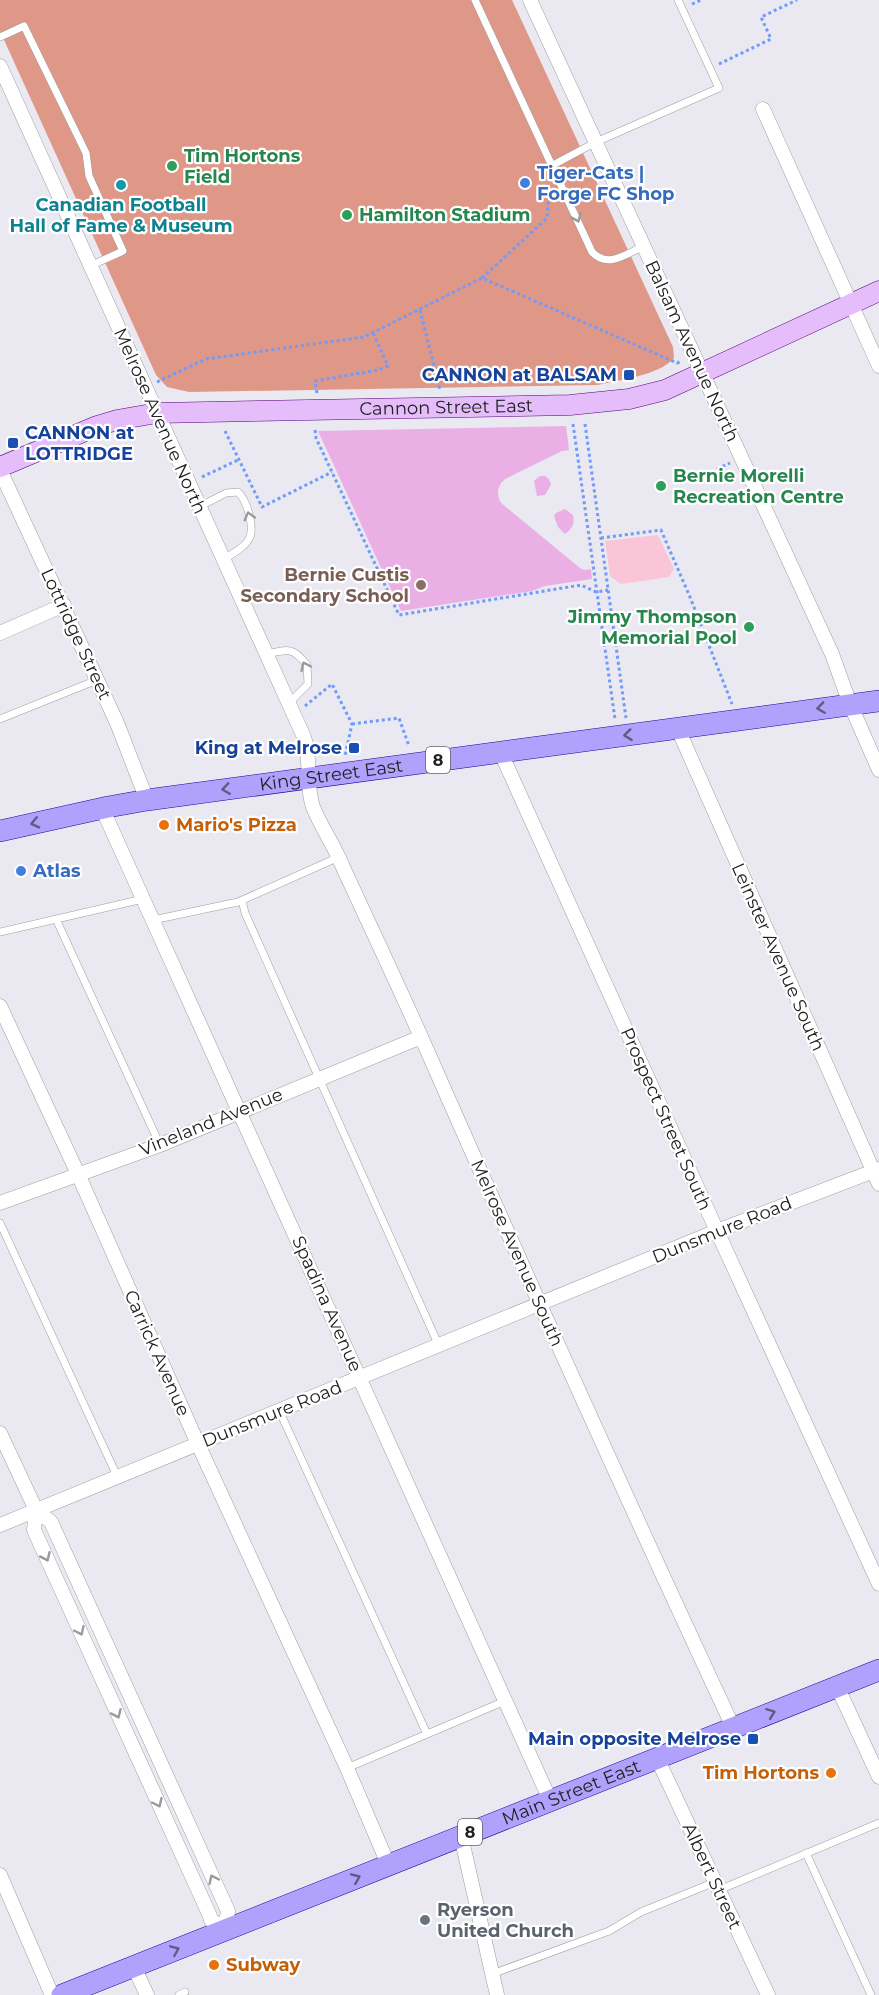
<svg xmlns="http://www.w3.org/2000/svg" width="879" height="1995" font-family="Montserrat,sans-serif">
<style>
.grass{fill:#eaafe5}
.park{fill:#fac6d7}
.pitch{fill:#df9887}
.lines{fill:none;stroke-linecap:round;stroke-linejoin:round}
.service-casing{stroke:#9e9e9e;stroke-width:8}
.minor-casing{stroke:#9e9e9e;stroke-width:15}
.secondary-casing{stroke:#57057b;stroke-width:21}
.primary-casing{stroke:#28019d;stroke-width:22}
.path{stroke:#709bf9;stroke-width:3;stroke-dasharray:3 3;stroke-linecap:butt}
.service{stroke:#fff;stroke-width:7}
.minor{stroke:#fff;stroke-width:14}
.secondary{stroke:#e4bdfa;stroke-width:20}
.primary{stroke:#b0a2fc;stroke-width:21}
.oneway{stroke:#9b9b9b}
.oneway2{stroke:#615b84}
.leisure-dot{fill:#2e9e5b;stroke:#fff;stroke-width:2}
.shop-dot{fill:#3f7fe0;stroke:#fff;stroke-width:2}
.culture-dot{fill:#0f9aa8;stroke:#fff;stroke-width:2}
.transit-dot{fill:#1a4fb4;stroke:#fff;stroke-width:2}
.education-dot{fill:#8d6e63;stroke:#fff;stroke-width:2}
.food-dot{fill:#e8710a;stroke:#fff;stroke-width:2}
.worship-dot{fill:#6b7280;stroke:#fff;stroke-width:2}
.labels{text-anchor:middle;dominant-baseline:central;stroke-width:4.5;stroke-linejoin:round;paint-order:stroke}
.shield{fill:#fff;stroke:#646464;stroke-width:1.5}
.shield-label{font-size:16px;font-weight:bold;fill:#212121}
.leisure-label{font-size:18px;font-weight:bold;fill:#27864d;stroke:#fff;text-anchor:start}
.shop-label{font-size:18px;font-weight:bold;fill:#366cbe;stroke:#fff;text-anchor:start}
.culture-label{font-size:18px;font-weight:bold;fill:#0d838f;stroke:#fff}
.street-label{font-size:18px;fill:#212121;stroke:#fff}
.transit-label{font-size:18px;font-weight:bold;fill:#164399;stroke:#fff;text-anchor:end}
.education-label{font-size:18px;font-weight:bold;fill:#785e54;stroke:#fff;text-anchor:end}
.food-label{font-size:18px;font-weight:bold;fill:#c56008;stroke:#fff;text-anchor:start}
.worship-label{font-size:18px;font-weight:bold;fill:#5b616d;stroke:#fff;text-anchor:start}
</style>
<rect width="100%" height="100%" fill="#eae8f1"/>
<path class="grass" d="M566,426l3,24 -7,1 -57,28c-8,7 -9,15 -4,24l79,65 4,2 7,-1 1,10 -47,7 -13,5 -131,20 -83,-180z
M540,476h5l4,3 2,6 -6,10 -8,1 -3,-15z
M565,509l8,6c2,9 -1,14 -8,19l-7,-7 -4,-11 2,-3z"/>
<path class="park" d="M658,535l16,34 -5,8 -48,7 -11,-8 -5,-35z"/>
<path class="pitch" d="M0,0h512l161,347 1,11c-14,17 -55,22 -76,27l-409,7 -22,-5 -11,-12 -156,-344z"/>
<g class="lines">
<defs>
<path id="service" d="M475,0l117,252c16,17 34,2 52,-6
M0,37l24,-11 62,127 3,23 34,75 -33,15
M553,165l43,-23 123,-54 -41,-88
M199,507l27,-14 12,-1c6,6 9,14 11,22 8,28 -5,32 -26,46
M267,654c21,-5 26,-7 40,11l1,19 -19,19
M0,719l97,-39
M242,900l3,13 194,433
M56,919l104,226
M153,920l85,-18 101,-45
M0,932l143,-33
M0,1223l117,253
M279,1410l148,324
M347,1768l158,-67
M806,1853l65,142
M719,1890l160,-67
M492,1974l117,-43 32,-19 74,-30
M179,1995l6,-3"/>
<path id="minor" d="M530,0l302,654 18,50 29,66
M0,66l304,671c8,23 1,47 9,70 8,20 21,38 29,58 28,61 57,122 84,183 100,227 202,454 307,679
M763,109l116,257
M0,470l117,253 30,77
M0,633l64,-28
M678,729l201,455
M500,751l217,480 162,353
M102,808l448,992
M0,1006l78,168 120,270 149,324 41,96
M0,1203l160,-58 261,-108
M0,1433l36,77 15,12 177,389 -3,18 -14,-9 -1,-4 -176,-386 2,-20
M0,1525l717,-294 162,-62
M837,1686l42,91
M657,1758l111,237
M461,1836l36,159
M0,1875l52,120
M134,1967l13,28"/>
<g id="secondary">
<path id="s1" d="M0,467l97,-41 20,-6 40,-7 413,-8 59,-6 36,-9 214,-99"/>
</g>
<g id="primary">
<path id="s2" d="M0,831l108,-24 39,-7 732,-99"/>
<path id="s3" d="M62,1995l817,-325"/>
</g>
</defs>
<use href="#service" class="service-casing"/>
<use href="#minor" class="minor-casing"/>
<use href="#secondary" class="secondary-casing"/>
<use href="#primary" class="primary-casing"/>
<path class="path" d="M692,4l9,-4
M719,64l52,-25 -10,-22 36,-17
M568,178l25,-8
M482,278l65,-60 2,-28 -12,-26
M420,310l20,80
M157,382l49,-23 158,-22 118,-59 195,85 5,-2
M317,393l-2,-12 63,-11 10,-4 -15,-33
M573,424l42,295
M585,424l41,294
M315,430l1,8 83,177 182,-30 15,7 12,-2
M225,431l37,76 70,-35
M717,469l13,-6
M202,477l36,-17
M601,538l60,-8 29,67 42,107
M305,706l27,-22 20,40 -7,32
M352,724l47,-6 10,28"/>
<use href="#service" class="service"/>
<use href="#minor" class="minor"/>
<use href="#secondary" class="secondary"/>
<use href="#primary" class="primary"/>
</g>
<defs><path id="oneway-chevron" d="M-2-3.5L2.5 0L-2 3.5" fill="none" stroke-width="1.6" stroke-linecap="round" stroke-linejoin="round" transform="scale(1.5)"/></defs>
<g class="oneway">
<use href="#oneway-chevron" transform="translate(577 218) rotate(66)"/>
<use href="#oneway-chevron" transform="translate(249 516) rotate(-105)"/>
<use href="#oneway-chevron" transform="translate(305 666) rotate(-115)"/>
<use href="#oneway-chevron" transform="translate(46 1557) rotate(66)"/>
<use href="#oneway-chevron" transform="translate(80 1631) rotate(65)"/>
<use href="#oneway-chevron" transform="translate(117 1714) rotate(66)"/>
<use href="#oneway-chevron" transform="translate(158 1803) rotate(65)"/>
<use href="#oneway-chevron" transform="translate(213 1879) rotate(-115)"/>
</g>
<g class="oneway2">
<use href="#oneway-chevron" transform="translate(821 708) rotate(172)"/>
<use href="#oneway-chevron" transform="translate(628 735) rotate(173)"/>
<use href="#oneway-chevron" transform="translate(226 789) rotate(172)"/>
<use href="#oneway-chevron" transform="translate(35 823) rotate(167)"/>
<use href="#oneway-chevron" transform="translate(771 1713) rotate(-21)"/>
<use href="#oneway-chevron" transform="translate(356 1878) rotate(-23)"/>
<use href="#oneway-chevron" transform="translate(175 1950) rotate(-23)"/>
</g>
<g class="leisure-dot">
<circle cx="172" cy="166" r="6"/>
<circle cx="347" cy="215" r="6"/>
<circle cx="661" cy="486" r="6"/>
<circle cx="749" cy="627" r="6"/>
</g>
<g class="shop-dot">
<circle cx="525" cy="183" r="6"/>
<circle cx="21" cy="871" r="6"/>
</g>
<circle class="culture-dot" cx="121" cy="185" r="6"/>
<g class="transit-dot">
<rect x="623" y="369" width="12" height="12" rx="3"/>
<rect x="7" y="437" width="12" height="12" rx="3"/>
<rect x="348" y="742" width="12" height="12" rx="3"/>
<rect x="747" y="1733" width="12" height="12" rx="3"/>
</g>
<circle class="education-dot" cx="421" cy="585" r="6"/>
<g class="food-dot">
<circle cx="164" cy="825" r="6"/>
<circle cx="831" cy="1773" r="6"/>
<circle cx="214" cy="1965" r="6"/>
</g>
<circle class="worship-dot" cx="425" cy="1920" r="6"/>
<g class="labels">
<g class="shield">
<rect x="426" y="747" width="24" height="26" rx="4.5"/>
<rect x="458" y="1819" width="24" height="26" rx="4.5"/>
</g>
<g class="shield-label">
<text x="438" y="760">8</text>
<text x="470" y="1832">8</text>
</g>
<g class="leisure-label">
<text x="184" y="156">Tim Hortons<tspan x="184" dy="21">Field</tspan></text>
<text x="359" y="215">Hamilton Stadium</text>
<text x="673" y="476">Bernie Morelli<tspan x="673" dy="21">Recreation Centre</tspan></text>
<text x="737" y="617" text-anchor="end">Jimmy Thompson<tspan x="737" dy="21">Memorial Pool</tspan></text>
</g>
<g class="shop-label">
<text x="537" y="173">Tiger-Cats |<tspan x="537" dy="21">Forge FC Shop</tspan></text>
<text x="33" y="871">Atlas</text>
</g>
<g class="culture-label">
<text x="121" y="205">Canadian Football<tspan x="121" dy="21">Hall of Fame &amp; Museum</tspan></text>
</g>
<g class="street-label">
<text transform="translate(692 351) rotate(65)">Balsam Avenue North</text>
<text stroke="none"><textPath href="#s1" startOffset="456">Cannon Street East</textPath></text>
<text transform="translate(160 421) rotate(66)">Melrose Avenue North</text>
<text transform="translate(76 634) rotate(65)">Lottridge Street</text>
<text stroke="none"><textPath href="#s2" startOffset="336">King Street East</textPath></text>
<text transform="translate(778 957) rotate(66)">Leinster Avenue South</text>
<text transform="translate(666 1119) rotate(66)">Prospect Street South</text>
<text transform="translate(211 1122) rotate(-22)">Vineland Avenue</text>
<text transform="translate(722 1230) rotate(-22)">Dunsmure Road</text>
<text transform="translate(517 1253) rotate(66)">Melrose Avenue South</text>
<text transform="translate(327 1304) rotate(66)">Spadina Avenue</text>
<text transform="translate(157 1353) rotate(66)">Carrick Avenue</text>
<text transform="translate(272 1414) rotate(-22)">Dunsmure Road</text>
<text stroke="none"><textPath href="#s3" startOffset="548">Main Street East</textPath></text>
<text transform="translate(712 1876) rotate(65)">Albert Street</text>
</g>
<g class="transit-label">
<text x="617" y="375">CANNON at BALSAM</text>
<text x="25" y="433" text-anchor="start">CANNON at<tspan x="25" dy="21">LOTTRIDGE</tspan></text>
<text x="342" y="748">King at Melrose</text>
<text x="741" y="1739">Main opposite Melrose</text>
</g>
<g class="education-label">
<text x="409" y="575">Bernie Custis<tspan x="409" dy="21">Secondary School</tspan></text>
</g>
<g class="food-label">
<text x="176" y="825">Mario's Pizza</text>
<text x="819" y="1773" text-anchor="end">Tim Hortons</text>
<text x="226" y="1965">Subway</text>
</g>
<g class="worship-label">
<text x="437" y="1910">Ryerson<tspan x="437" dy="21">United Church</tspan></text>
</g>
</g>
</svg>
